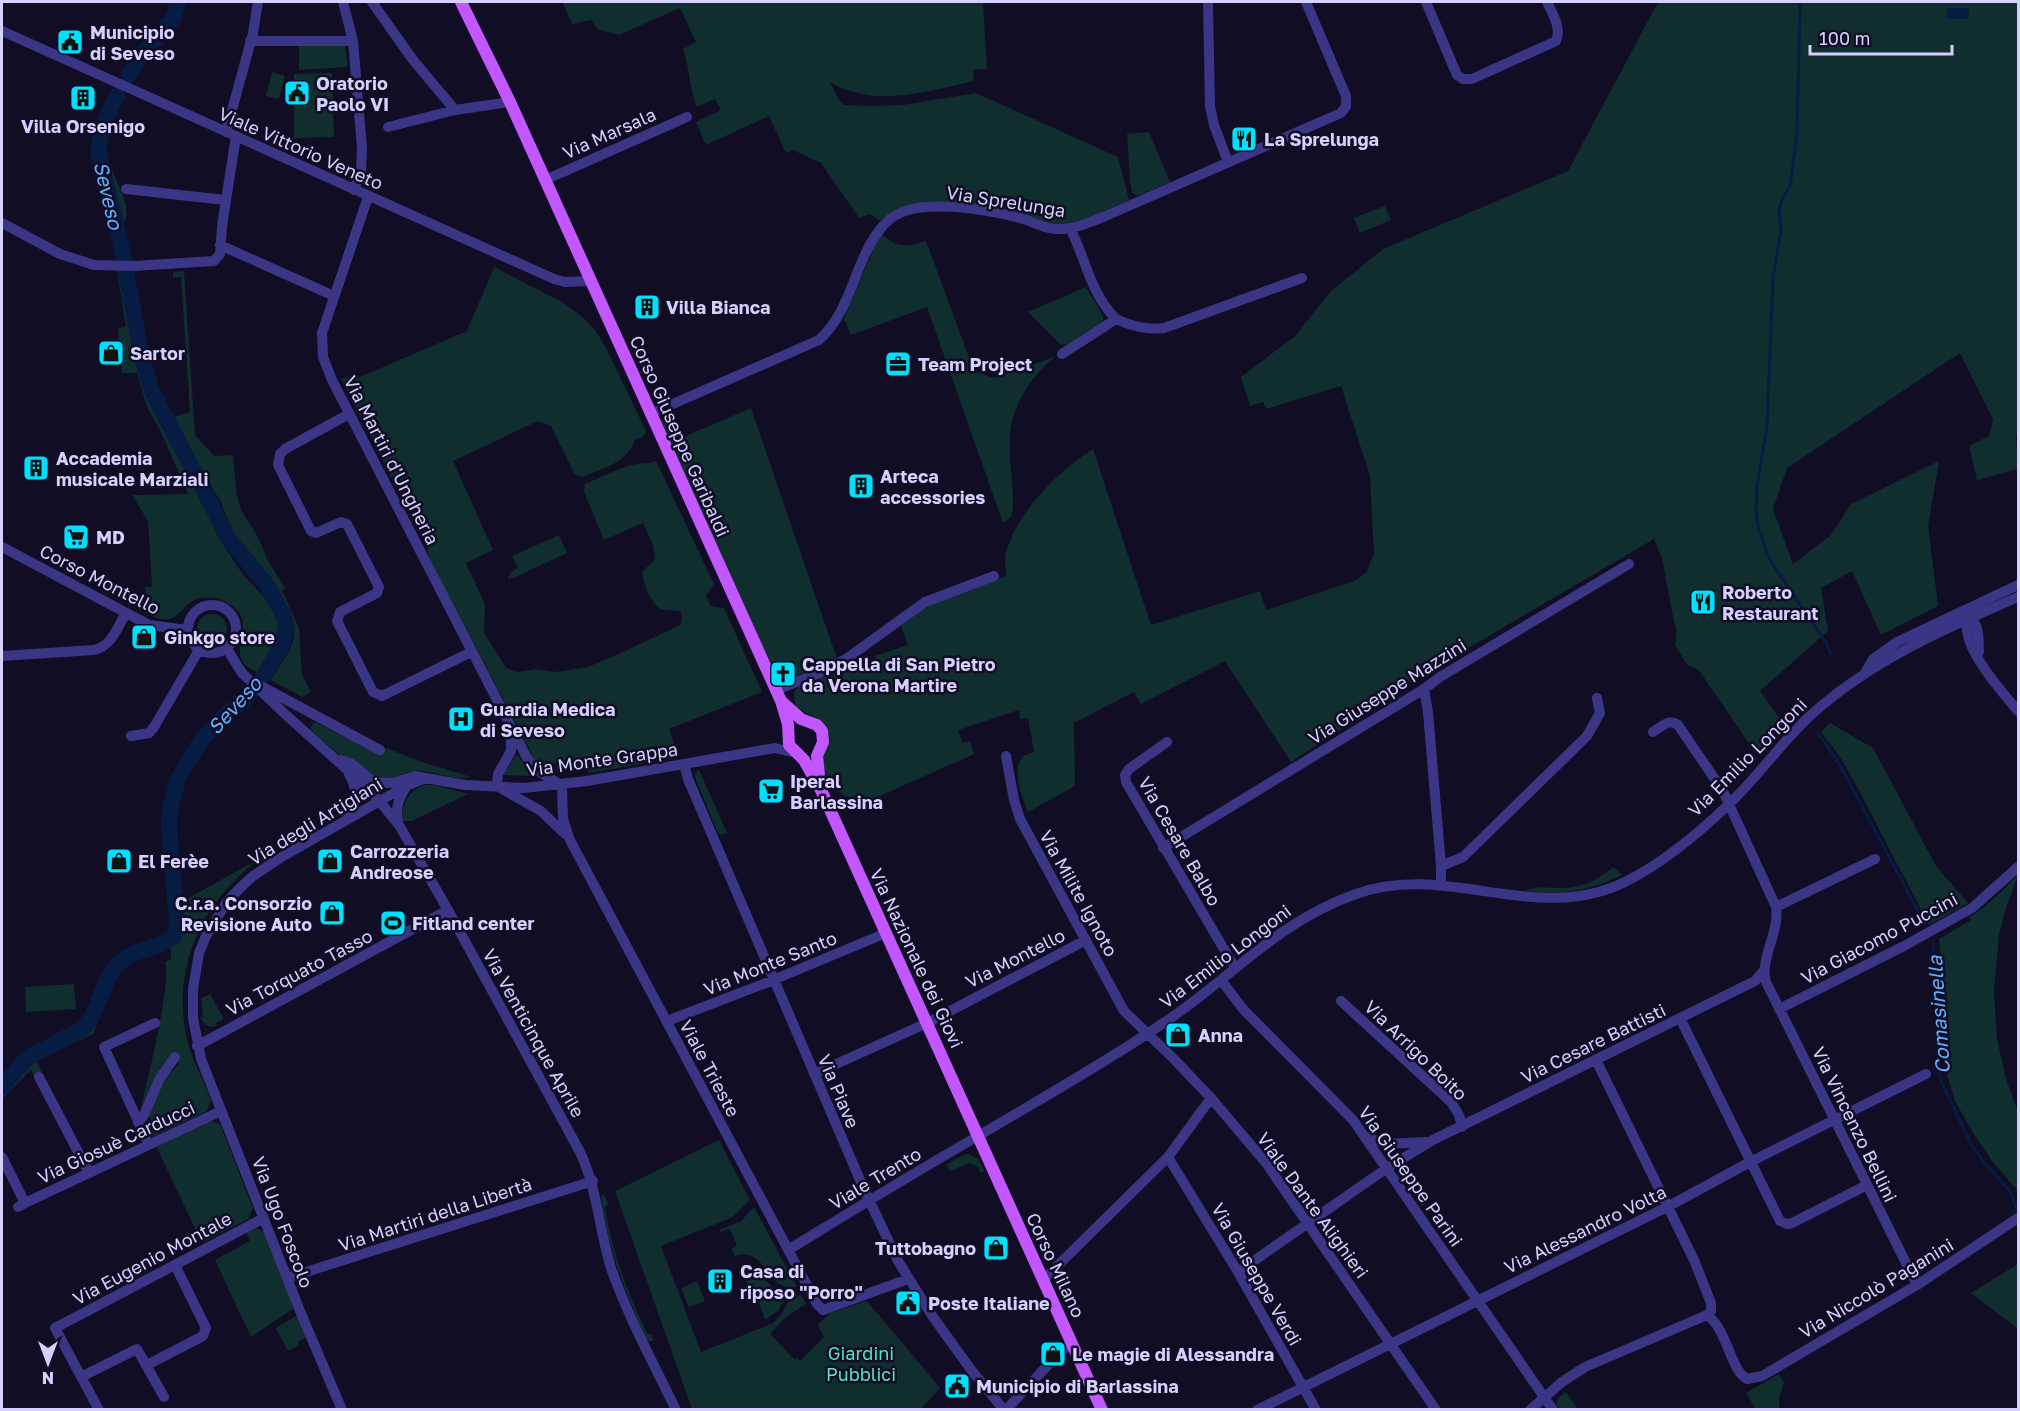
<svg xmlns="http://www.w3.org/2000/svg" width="2020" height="1411" font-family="'Golos Text',sans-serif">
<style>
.green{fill:#102e2e}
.water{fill:#071c43}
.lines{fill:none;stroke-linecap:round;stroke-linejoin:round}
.stream{stroke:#071c43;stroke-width:3}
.river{stroke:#071c43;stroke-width:16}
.minor{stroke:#3a3685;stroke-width:10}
.major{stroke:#c257ff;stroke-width:12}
.labels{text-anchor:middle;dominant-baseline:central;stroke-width:5;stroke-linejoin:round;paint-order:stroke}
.poi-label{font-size:18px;font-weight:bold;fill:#d6d0ff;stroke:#110d24;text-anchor:start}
.street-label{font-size:18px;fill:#d6d0ff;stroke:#110d24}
.park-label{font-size:18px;fill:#56e5c3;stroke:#110d24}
.water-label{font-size:20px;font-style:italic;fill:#5eb2ff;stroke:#110d24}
</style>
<rect width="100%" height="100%" fill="#110d24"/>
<path class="green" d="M562,2h421l4,67 -14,1 1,11c-48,10 -98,28 -144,1l9,18 5,5 29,1 30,-1 73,-12 142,64 11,43c-23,11 -46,22 -71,25l-118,-23 -57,18h-5l-8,-6 -11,4 -38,-55 -28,-13 -7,3 -17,-37 -63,29 -10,-23 25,-12 -6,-11 -18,8c-8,-18 -7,-39 -14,-58l13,-7 -16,-34 -61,27 -22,-6 -5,-9 -20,4z
M1658,2h360v432l-2,1 2,34 -41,11 -8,-34 20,-10 4,-17 -33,-66 -173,115 -14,41 20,55 38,-29 20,-31 88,-43 -11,65 10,80 -57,29 -29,-64 -31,17 7,43 -68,60 28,39 -31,25 -59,-86 -11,-4 -12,-20 2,-17 -2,-1 -13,-69 -8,-19 -230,135 -133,88 -66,-101 -84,43 -7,-12 -60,31 1,63 -47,26c-6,-15 -17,-43 -5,-56l11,-4 -6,-34 -8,1 -1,-9 -61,20 5,13 7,-2 4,13 -119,53c-6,-13 -12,-10 -20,-19 -17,-19 -14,-44 -16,-68l-23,-13c-2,-10 -5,-18 7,-23l73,-24 -1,-4 33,-11 -7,-19 27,-22 78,-28c0,-7 -2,-16 0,-23 9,-39 54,-84 87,-104l58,176 109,-34 6,19 88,-29 12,-8 8,-19 -4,-78 -29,-90 -75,23 -3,-7 -13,4 -9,-29 54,-41 36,-45 52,-42 185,-78z
M299,46h46l3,21 -49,3z
M272,72l13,4 -6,23 -13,-3z
M332,73l2,64 -40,1v-64z
M1149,132l21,50 -32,14 -6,-3 -2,-11 -3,-48z
M109,162c6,21 25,42 14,64z
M1385,206l6,14 -31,13 -6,-15z
M880,233c19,15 23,15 46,8l48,130 19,7 62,-21c-24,20 -44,48 -45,80 -2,24 4,47 3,71l-2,9 -8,6 -76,-216 -76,28 -7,-16z
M494,267l68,35 18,13 15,15 10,16 41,85 -2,5 -9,4c-8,23 -33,29 -53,37l-7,-2 -24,-49 -13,-5 -85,40 40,89 -27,13 19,41 -1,29 22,35 11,4 19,-3 20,3 32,-5 33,-14 59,-28 2,-5 -1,-8c-7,-3 -14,0 -20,-3 -10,-5 -18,-26 -19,-37l13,-13 -2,-14 -10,-22 -39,17 -20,-48 1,-8c17,-7 34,-17 52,-20 8,-2 9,1 19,-3l58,123 -8,12 5,10 13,2 38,84 -93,37 10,28 -89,16 -5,-4v-7l-35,1v8l-10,-5 -5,-6 -106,-202 -1,-9 -87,-171 19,-1 107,-46z
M117,271h2l16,86 13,39 50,96 20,45 26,39 21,22 13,21 1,16 -22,38c-4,-3 -11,-6 -14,-11 -12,-18 15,-42 -15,-59 -10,-7 -30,-8 -40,1 -8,8 -13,17 -27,15 -7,-1 -14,-7 -21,-10l6,-10 -1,-12 7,-1 -4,-65 -16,-26 56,-1 -27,-62 -14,-25 -10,-34h-15l-4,-44 8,-3z
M184,271l11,164 19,21 19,-1 4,41 4,14 17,27 9,22 18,29 -3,2 17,38 3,47 9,17 -9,5 -31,-17 19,-30 4,-13v-14l-18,-37 -43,-53 -12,-31 -23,-37 -25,-48 17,-5 -9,-135h-8v-5z
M1086,287l17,29v5l-35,23 -7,1 -33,-33z
M673,408l2,6 -6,3 10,22 72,-31 86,251 -47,19 -13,-1 -117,-254 2,-7z
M559,535l8,18 -58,27 -1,-4 3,-2 -1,-2 8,-4 -6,-12z
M197 629a15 15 0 1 1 30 0a15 15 0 1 1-30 0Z
M315,722l66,33 5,-7 33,13 52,16c-16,4 -33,-5 -50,-6 -15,-2 -26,10 -41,8 -18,-3 -55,-36 -69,-49v-4z
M1830,723l43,25 63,118 32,37 -39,22 -74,-142 -15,-26 -19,-25z
M516,755h1l18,21 -32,-1z
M699,770l28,63 -6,2 -3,-2 -22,-53 -1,-7z
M424,785h11l33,9 -56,27h-10c0,-17 6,-30 22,-36z
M261,858c-61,43 -94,118 -71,192 6,16 15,34 21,50l-4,11 -55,26 -4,-7 4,-7 -4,-9 17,-35 14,-15 -4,-7 -8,2 -8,11 -18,38c6,-26 31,-127 24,-146l6,-3v-12l-11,3c28,-8 25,-22 21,-48z
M1613,867l9,8c-37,17 -57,19 -97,16 10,-6 21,-3 32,-3 22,1 40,-7 56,-21z
M2018,875l-13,36 -6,24 -5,55 3,49 9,40 12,33v79l-26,-30 -20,-30 -17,-30 -10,-33v-63l-6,-66 32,-19 -1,-3 18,-13z
M74,984l2,25 -50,3 -1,-25z
M210,994l14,25 -8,4 1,3 -6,1 -6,-2 -5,-8h3l-2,-19z
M101,1015l-8,19 -51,23 -5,5 5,10 -8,4 -3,-6 -29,29c2,-8 7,-14 13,-20 11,-12 22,-22 37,-29 22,-12 37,-11 49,-35z
M211,1121l9,3 33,84 -5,11 -46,24 -45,-95v-2z
M719,1140l31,60 -17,17 -72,29 40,106 72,-29 8,-8 10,-18 10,-2 5,9 -20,13 -16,17 24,25 3,-1 3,3 24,-24 -6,-12 12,-12 37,-12 73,87 -19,21h-229l-77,-218z
M969,1154l9,5 7,12 -4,2 -3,-6 -9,-4 -19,9 -4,-7 17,-10z
M604,1195l4,8 -3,5c7,44 22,84 42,125l5,2 1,5 -2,2 -4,-2c-22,-47 -39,-92 -46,-144z
M754,1207l43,80c-32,7 -29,-43 -63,-31l-2,-8 5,-2 -7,-17 -10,3v-2l21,-9z
M255,1227l10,5 29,76 -43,29 -36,-77 35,-19 -4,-9z
M2018,1264v65l-47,-36z
M750,1271c15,4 21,20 36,25l-8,15 -13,9 -7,-21 -5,2 -10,-28z
M697,1281l8,20 -16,6 -8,-19z
M294,1317l4,1 8,19 -8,5 1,3 -11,6 -12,-23z
M1779,1374l5,9 -5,15v11h-23l-10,-16z
M1566,1392l12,17h-18l-4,-4 2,-7z"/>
<path class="water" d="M1947,8h22l-1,11h-21z"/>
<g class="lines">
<path class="stream" d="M1800,2l-3,132 -7,52 -9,16 -2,8 2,21 -8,46 -6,150 -10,59 -1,27 3,18 12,31 54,79 6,13
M1819,734l21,31 85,159
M1933,943l5,52v71l4,17 29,61 12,17 26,29 8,19"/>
<path class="river" d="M129,75l11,-18 33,-38 5,-17
M117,96c-10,18 -18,37 -18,58l26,108
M2,1087l25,-29 55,-29c19,-18 19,-49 37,-66 15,-15 39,-13 55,-27l3,-14 -8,-95 1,-18 8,-30 24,-40 23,-24 20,-16 20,-25 17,-28 4,-19 -2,-11 -18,-32 -37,-45 -78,-150 -9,-31 -16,-87"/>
<path class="minor" d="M343,2l10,39 9,107 -1,23 -7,19
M372,2l41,58 42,50
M1208,2l2,104 4,19 14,37
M1426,2l31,73 6,4h9l84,-38c6,-13 -4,-28 -9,-39
M2,31l552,248 11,3 25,-1
M250,41h103
M388,127l67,-17 55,-8
M226,132l27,-99 5,-31
M545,180l142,-63
M126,189l99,11
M368,197l-46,136 1,24 9,23 194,376 10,14 20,12 6,7 1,30 7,21 247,464 6,6 85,-31
M2,223l58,31 34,11 40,1 80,-5 6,-7 2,-28 14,-90
M220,245l114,51
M1116,319c16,7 30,11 48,9l138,-50
M1062,354l54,-35c-26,-26 -30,-60 -46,-91
M349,414l-64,35 -5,5 -2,11 33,66 5,2 25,-11 6,2 32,63 -2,6 -37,19 -3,9 36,71 9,4 89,-44
M650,414l169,-74c37,-33 35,-90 71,-121 27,-23 98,-9 130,-1 11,3 23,10 35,11 19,1 36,-7 53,-14l233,-102 5,-7v-10l-40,-94
M2,547l147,78 38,5
M188 629a24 24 0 1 1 48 0a24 24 0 1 1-48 0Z
M1970,615c-16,25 33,78 48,96
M1966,616c15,5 12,24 13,36
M227,649l15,24 44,42 86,77 27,33 49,85 132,242c18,38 19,80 32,119 17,48 42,93 64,139
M2,656l92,-6c18,-4 23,-22 32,-37
M1865,673l8,-14 24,-17 121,-57
M257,684l123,66
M1424,689l4,23 13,154v19
M776,690l48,-19 22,-12 79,-57 69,-26
M511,730v21l-13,23 -1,10 5,5 39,22 24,23
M1653,732c8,-5 16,-14 25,-7l45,66 53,116c4,25 -17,53 -10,75l151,303
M131,736l18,-3 5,-6 45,-77
M1167,742l-38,27 -4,6 1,7 109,186
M1006,756l8,44 6,19 104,192 49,47 38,40 55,65 170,247
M340,760l12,4 19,16 11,3h11l22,-7 50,9 59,3 63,-7 188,-33 21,5
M684,764l4,15 175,408 35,74 35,56 39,54 32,39
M346,820c13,-15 12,-30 3,-46
M398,822c-3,-12 0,-23 7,-33
M1163,848l261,-159 16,-12 189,-113
M1441,866l22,-9 124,-121 13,-23 -3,-15
M1776,907l99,-48
M1221,980l22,29 110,111 200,290
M1341,1001l110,101 8,13 3,12
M1779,1009l125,-63 68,-38 46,-41
M1680,1018l100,203 7,3 5,-1 75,-38
M667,1021l99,-38 120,-50
M197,1046l251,-136
M1596,1060l98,200 17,43v8l-4,4c21,15 23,55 40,64l15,-3 155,-91 101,-67
M814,1074l113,-51 159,-83
M39,1077l50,96
M138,1122l5,-5 17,-39 15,-21
M1366,1137l20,7 41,-2
M149,1145l-45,-98 51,-24
M2,1157l23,46 -7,4
M1168,1157l70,115 78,138
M25,1203l196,-92
M788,1250c64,-39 127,-78 192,-115 62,-37 125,-72 185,-113 66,-44 113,-101 191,-128 91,-33 179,32 269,-12 36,-18 75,-50 104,-78 30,-28 53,-63 83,-90 60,-54 134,-86 206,-117
M1238,1272l149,-104 46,-28 322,-159 9,-11
M287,1278l306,-97
M1043,1280l125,-123 43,-59
M147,1365l56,-29 3,-8 -31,-63
M81,1377l56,-28 27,48
M99,1410l-44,-82 209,-110
M342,1410l-42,-99 -99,-252 -8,-41v-29l6,-36 7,-17 20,-33 13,-14 14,-13 27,-18 128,-73 15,-6h11
M1006,1410l56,-60 10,-6
M1257,1410l412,-204 81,-44 176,-88
M1530,1410l32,-28 23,-15 122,-52"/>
<path class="major" d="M461,2l49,100 271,599 7,23 1,21 15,15 18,32 280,618
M782,702l19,17 16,6 5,6 1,11 -6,14 3,28"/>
</g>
<defs>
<symbol id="civic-square" viewBox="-11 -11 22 22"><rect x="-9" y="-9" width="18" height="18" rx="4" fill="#00dffb" stroke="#110d24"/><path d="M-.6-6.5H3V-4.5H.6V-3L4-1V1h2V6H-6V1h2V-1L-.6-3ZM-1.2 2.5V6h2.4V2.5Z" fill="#111"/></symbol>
<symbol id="building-square" viewBox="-11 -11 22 22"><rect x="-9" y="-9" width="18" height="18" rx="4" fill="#00dffb" stroke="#110d24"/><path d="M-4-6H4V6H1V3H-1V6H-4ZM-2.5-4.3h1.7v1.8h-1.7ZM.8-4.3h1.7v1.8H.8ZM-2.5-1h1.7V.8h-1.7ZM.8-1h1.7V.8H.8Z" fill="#111"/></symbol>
<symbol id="restaurant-square" viewBox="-11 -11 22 22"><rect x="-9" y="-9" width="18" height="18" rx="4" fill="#00dffb" stroke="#110d24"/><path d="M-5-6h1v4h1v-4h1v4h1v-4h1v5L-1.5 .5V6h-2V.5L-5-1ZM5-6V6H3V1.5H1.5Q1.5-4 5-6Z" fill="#111"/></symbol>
<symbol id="shop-square" viewBox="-11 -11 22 22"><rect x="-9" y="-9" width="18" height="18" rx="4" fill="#00dffb" stroke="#110d24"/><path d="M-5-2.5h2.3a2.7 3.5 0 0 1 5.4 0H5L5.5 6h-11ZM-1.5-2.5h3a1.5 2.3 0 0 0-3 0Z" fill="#111"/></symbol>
<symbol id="office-square" viewBox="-11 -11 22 22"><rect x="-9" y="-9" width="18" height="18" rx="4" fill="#00dffb" stroke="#110d24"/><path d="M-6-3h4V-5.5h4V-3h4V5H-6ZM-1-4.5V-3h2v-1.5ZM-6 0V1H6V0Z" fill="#111"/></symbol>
<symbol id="supermarket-square" viewBox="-11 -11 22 22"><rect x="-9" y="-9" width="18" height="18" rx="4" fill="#00dffb" stroke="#110d24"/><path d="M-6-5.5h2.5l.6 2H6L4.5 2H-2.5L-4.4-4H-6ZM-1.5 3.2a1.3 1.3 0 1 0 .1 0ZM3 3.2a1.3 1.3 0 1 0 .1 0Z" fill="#111"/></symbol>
<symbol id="church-square" viewBox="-11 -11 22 22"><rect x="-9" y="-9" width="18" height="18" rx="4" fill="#00dffb" stroke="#110d24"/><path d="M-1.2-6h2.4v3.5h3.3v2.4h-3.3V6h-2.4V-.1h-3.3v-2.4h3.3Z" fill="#111"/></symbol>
<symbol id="hospital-square" viewBox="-11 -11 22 22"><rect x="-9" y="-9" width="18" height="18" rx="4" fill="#00dffb" stroke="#110d24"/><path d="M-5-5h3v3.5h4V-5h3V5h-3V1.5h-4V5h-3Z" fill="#111"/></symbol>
<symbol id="stadium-square" viewBox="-11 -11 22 22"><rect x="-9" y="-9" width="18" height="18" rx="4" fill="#00dffb" stroke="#110d24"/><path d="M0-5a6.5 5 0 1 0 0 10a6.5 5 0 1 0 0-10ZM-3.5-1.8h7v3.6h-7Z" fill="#111"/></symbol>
</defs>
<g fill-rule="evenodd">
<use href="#civic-square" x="55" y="27" width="30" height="30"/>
<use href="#civic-square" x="282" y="78" width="30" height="30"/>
<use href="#building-square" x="68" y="83" width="30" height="30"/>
<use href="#restaurant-square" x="1229" y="124" width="30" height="30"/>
<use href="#building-square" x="632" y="292" width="30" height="30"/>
<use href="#shop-square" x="96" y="338" width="30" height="30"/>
<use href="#office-square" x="883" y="349" width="30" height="30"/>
<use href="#building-square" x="21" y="453" width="30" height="30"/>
<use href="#building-square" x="846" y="471" width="30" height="30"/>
<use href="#supermarket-square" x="61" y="522" width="30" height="30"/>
<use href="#restaurant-square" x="1688" y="587" width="30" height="30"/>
<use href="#shop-square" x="129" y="622" width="30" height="30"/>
<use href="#church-square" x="768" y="659" width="30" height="30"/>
<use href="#hospital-square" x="446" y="704" width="30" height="30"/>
<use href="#supermarket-square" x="756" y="776" width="30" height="30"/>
<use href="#shop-square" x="104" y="846" width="30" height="30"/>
<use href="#shop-square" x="315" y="846" width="30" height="30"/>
<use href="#shop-square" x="317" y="898" width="30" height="30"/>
<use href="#stadium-square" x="378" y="908" width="30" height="30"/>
<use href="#shop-square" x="1163" y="1020" width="30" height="30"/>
<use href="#shop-square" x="981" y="1233" width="30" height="30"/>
<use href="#building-square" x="705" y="1266" width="30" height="30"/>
<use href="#civic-square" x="893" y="1288" width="30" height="30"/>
<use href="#shop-square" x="1038" y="1339" width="30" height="30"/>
<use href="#civic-square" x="942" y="1371" width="30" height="30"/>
</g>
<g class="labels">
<g class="poi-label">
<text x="90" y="32">Municipio<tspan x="90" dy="21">di Seveso</tspan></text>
<text x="316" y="83">Oratorio<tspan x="316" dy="21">Paolo VI</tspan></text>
<text x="83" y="126" text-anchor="middle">Villa Orsenigo</text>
<text x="1264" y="139">La Sprelunga</text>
<text x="666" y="307">Villa Bianca</text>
<text x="130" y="353">Sartor</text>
<text x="918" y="364">Team Project</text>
<text x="56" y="458">Accademia<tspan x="56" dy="21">musicale Marziali</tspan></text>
<text x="880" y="476">Arteca<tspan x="880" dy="21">accessories</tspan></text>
<text x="96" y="537">MD</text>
<text x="1722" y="592">Roberto<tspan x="1722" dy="21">Restaurant</tspan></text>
<text x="164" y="637">Ginkgo store</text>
<text x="802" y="664">Cappella di San Pietro<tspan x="802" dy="21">da Verona Martire</tspan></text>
<text x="480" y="709">Guardia Medica<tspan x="480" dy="21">di Seveso</tspan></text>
<text x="790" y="781">Iperal<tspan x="790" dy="21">Barlassina</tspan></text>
<text x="350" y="851">Carrozzeria<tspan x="350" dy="21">Andreose</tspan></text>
<text x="138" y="861">El Ferèe</text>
<text x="312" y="903" text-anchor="end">C.r.a. Consorzio<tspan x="312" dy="21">Revisione Auto</tspan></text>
<text x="412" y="923">Fitland center</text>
<text x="1198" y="1035">Anna</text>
<text x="976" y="1248" text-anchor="end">Tuttobagno</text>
<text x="740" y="1271">Casa di<tspan x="740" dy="21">riposo "Porro"</tspan></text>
<text x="928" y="1303">Poste Italiane</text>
<text x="1072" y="1354">Le magie di Alessandra</text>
<text x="976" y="1386">Municipio di Barlassina</text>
</g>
<g class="street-label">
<text transform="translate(609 133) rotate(-24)">Via Marsala</text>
<text transform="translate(301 148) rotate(24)">Viale Vittorio Veneto</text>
<text transform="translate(1006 201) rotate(9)">Via Sprelunga</text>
<text transform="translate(680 436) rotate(66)">Corso Giuseppe Garibaldi</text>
<text transform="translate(392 460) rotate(63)">Via Martiri d'Ungheria</text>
<text transform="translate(100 579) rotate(27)">Corso Montello</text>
<text transform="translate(1387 691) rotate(-32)">Via Giuseppe Mazzini</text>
<text transform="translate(1747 757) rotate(-45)">Via Emilio Longoni</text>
<text transform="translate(602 759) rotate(-8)">Via Monte Grappa</text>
<text transform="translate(315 821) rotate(-31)">Via degli Artigiani</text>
<text transform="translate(1180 841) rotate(60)">Via Cesare Balbo</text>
<text transform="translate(1079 893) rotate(61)">Via Milite Ignoto</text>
<text transform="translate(1879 938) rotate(-28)">Via Giacomo Puccini</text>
<text transform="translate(1225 956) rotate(-37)">Via Emilio Longoni</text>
<text transform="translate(917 958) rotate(65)">Via Nazionale dei Giovi</text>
<text transform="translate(1015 958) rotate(-27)">Via Montello</text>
<text transform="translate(770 963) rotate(-22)">Via Monte Santo</text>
<text transform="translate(299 972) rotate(-28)">Via Torquato Tasso</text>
<text transform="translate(534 1033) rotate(61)">Via Venticinque Aprile</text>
<text transform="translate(1593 1043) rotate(-26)">Via Cesare Battisti</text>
<text transform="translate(1416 1050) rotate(44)">Via Arrigo Boito</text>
<text transform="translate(710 1068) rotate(62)">Viale Trieste</text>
<text transform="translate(839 1091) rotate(67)">Via Piave</text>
<text transform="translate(1855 1124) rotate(64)">Via Vincenzo Bellini</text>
<text transform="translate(116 1142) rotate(-25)">Via Giosuè Carducci</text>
<text transform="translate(1411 1176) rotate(55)">Via Giuseppe Parini</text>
<text transform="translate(875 1178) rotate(-31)">Viale Trento</text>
<text transform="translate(1313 1205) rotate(54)">Viale Dante Alighieri</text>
<text transform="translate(435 1214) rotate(-18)">Via Martiri della Libertà</text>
<text transform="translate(283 1222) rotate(69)">Via Ugo Foscolo</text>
<text transform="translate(1585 1229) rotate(-26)">Via Alessandro Volta</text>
<text transform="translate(152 1258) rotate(-28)">Via Eugenio Montale</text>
<text transform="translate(1056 1265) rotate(65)">Corso Milano</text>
<text transform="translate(1257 1274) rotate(60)">Via Giuseppe Verdi</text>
<text transform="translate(1876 1288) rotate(-31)">Via Niccolò Paganini</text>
</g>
<g class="park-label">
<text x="861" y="1353">Giardini<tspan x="861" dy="21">Pubblici</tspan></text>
</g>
<g class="water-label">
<text transform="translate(109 195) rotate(77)">Seveso</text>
<text transform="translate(234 705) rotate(-48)">Seveso</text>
<text transform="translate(1938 1015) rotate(-94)">Comasinella</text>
</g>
</g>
<rect width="2020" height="1411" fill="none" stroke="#d6d0ff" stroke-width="6"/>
<g transform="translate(48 1363) rotate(180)" stroke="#110d24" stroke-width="4.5" paint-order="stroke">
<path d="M0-4.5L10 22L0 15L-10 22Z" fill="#d6d0ff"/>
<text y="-9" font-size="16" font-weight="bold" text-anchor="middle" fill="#d6d0ff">N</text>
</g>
<path d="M1810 45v9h142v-9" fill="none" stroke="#d6d0ff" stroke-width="3"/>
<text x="1819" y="45" font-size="18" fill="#d6d0ff" stroke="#110d24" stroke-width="4.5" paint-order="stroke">100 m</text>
</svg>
